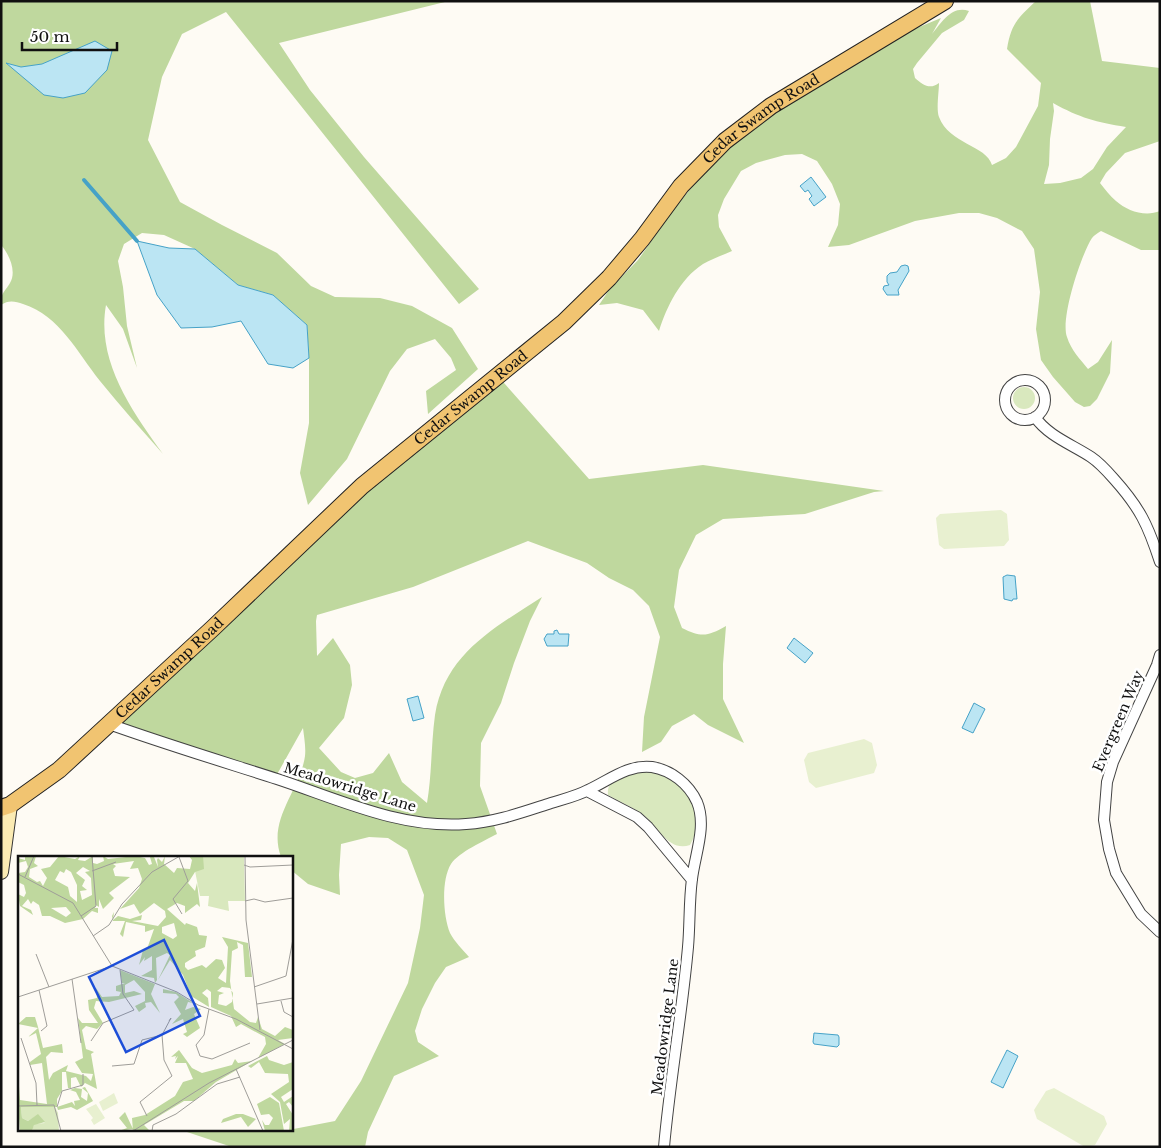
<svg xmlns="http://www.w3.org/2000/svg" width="1161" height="1148" font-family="'Libre Baskerville',serif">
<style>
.green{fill:#d9e8be}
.forest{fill:#bfd89e;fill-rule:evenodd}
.pitch{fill:#e8f0d0}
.water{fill:#bbe5f3;stroke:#46a2c7}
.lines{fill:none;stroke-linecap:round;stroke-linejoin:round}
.stream{stroke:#46a2c7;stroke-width:4}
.street-casing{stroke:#434343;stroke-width:12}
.secondary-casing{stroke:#323232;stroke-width:16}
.primary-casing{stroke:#212121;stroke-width:18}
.street{stroke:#fff;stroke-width:10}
.secondary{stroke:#fbebb3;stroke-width:14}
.primary{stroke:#f1c471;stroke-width:16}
.labels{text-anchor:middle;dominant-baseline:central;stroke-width:5;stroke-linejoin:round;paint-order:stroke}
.street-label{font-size:14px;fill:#101010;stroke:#fff}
.inset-road{fill:none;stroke:#9f9d99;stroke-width:1}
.view{fill:#1d4ed8;fill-opacity:0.15;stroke:#1d4ed8;stroke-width:2.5}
.inset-edge{fill:none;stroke:#101010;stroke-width:2.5}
</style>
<rect width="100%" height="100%" fill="#fefbf4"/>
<path class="green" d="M1013 398a11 11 0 1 1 22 0a11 11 0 1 1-22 0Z
M639,772c9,0 19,0 27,4 26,11 39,44 24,69 -21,7 -31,-17 -44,-28 -12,-10 -25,-14 -38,-22 -2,-18 18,-20 31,-23z"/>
<path class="forest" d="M1,1h448l-170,42 31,47 54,67 115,132 -20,15 -233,-292 -44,22 -20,43 -14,63 32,62 42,23 55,28 34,33 24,11 45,1 32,8 40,22 26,41 -50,45 -2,-23 30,-21 -5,-12 -16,-19 -28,10 -17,22 -43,88 -39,46 -8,-32 9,-50v-65l-2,-33 -34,-30 -35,-10 -43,-36 -31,-14 -22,-2 -18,11 -6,17 5,26 4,39 10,42 -14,-39 -17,-24c-10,56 26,106 57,149 -21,-24 -43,-48 -63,-73 -23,-29 -40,-65 -77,-77 -8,-3 -15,-4 -22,1 0,-13 3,-12 9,-22 7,-12 -1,-29 -9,-38z
M1036,1h54l12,60 58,7v73l-35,12 -19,20 -6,10c5,6 10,13 16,18 11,10 29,16 44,10v39h-19l-40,-19c-3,2 -7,4 -9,7 -11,17 -32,81 -25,99 4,13 13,22 21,32l10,-7 14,-22 -2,33 -13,26 -7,7 -6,1 -9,-5 -22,-25 -12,-17 -5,-31 4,-37 -6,-43 -12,-18 -25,-13 -18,-5h-20l-44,8 -66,24 -21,2 10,-22 2,-21 -8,-20 -15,-23 -15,-7 -17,1 -29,8 -15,8 -17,28 -6,16 1,12 13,24c-9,4 -20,8 -29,13 -23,15 -36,42 -44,67l-16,-21 -26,-7 -18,2 10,-15 29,-30 36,-51 44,-54 50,-39 132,-81 41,-17 -9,16c10,-12 20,-29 37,-23l-5,9 -22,13 -25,30 -4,6 2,9c8,7 15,12 24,5 0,8 -3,27 0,34 10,27 47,28 53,48l14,-7 10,-11 22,-41 3,-23 -34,-34c4,-25 11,-31 29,-48zM1053,103c27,15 43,19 73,24l-19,20 -14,22 -12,9 -21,5 -16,1 5,-19 1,-26 4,-28z
M497,375l92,104 114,-14 181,26 -10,1 -69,22 -82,5 -27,16 -17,35 -5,37 8,21c20,10 26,8 44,-2l-3,38v35l21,44 -36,-18 -14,-11 -22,12 -11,16 -19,10 2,-35 16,-80 -11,-31 -16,-16 -24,-12 -22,-15 -59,-22 -115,46 -96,28 -1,6 1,35 16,-18 17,27 2,20 -8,33 -25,30 22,24 14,6 18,-5 16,-20 13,29 25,21c5,-29 4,-59 8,-88 10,-61 59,-87 107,-118l-12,24 -16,42 -13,40 -20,40 -1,43 17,48c-13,7 -38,18 -46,30 -10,16 -8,52 -1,69 4,8 13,17 19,24l-23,10 -11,16 -13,26 -7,22 3,11 21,14 -45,20 -26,56 -3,15h-133l-45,-15 8,-3h55l28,3 57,-11 26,-40 47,-98 12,-55 4,-33 -17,-45 -19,-12 -19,-1 -28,7 -2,31 1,20 -32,-11 -17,-14v-13h-10c-14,-38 19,-66 24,-101 1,-9 -1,-19 -2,-28l-28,50 -166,-54z"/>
<path class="pitch" d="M1001,510l6,4 2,26 -5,6 -60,3 -5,-4 -3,-27 4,-4z
M864,739l8,4 5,22 -3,8 -58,15 -7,-6 -5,-22 4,-7z
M1054,1088l50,28 3,8 -12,21 -10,2 -48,-28 -3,-9 12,-19z"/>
<path class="water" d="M95,41l17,10 -5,19 -22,23 -22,5 -19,-3 -38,-32 15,4 21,-3z
M811,177l15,20 -12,9 -5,-7 3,-3 -4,-6 -3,2 -5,-6z
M137,241l32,7 26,1 43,36 35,10 34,30 2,33 -16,10 -25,-4 -27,-43 -29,6 -31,1 -24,-33z
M905,265l3,1 1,5 -11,19 1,5h-12l-4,-6 1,-3 5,-1 -2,-3v-6l3,-3 7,-1 4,-6z
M1007,575l8,1 2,23h-4l-1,2 -8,-2 -1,-22z
M557,630l2,4h10l-1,12h-21l-3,-7 3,-5h7v-3z
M794,638l19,15 -8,10 -18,-15z
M418,696l6,22 -11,3 -6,-22z
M974,703l11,6 -12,24 -11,-5z
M814,1033l24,2 1,2v8l-2,2 -23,-3 -1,-2z
M1007,1050l11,6 -15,32 -12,-6z"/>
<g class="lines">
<path class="stream" d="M84,180l53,61"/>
<defs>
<path id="street" d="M1005 400a20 20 0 1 1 40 0a20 20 0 1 1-40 0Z
M1035,417c13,19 38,28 56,40 9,6 16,14 23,22 26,29 34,46 46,83
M1160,655l-3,10 -44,97 -6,20 -3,38 5,29 7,24 25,41 19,18
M109,724c56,20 112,37 168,55 61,20 123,50 189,45 30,-2 57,-12 85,-21 13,-4 26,-7 37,-13 20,-9 40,-26 64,-23 19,3 37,17 45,35 10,24 -2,52 -5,77 -3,22 -2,46 -4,68 -6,67 -18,133 -24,200
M587,791l50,26 11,10 44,53"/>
<path id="secondary" d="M1,872l9,-67"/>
<g id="primary">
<path id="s1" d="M1,808l9,-3 49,-35 154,-142 149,-142 202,-164 45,-44 33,-39 39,-53 44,-45 46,-35 174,-105"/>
</g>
</defs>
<use href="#street" class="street-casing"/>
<use href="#secondary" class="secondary-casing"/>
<use href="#primary" class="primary-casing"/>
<use href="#street" class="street"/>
<use href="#secondary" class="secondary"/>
<use href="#primary" class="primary"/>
</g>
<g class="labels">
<g class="street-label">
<text stroke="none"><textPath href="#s1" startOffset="1030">Cedar Swamp Road</textPath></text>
<text stroke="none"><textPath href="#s1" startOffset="625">Cedar Swamp Road</textPath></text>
<text stroke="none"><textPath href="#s1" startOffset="220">Cedar Swamp Road</textPath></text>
<text transform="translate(1118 721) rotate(-67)">Evergreen Way</text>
<text transform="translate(350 787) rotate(17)">Meadowridge Lane</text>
<text transform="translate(665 1027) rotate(-83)">Meadowridge Lane</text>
</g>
</g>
<g transform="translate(18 856)">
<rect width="275" height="275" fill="#fefbf4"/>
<path d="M174,0h52l1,45h-17l1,10 -21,-5 1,-10h-9zM36,249l4,8 1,18h-27l2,-7 11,-1 -9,-7 -8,5 -6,-3 -1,-11z" fill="#d9e8be"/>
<path d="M7,0h11l-2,7 4,3 -8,3 -1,8 8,5 3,-1 3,5 4,-8 -6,-9 9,-2 9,-11 16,3 5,-3 -2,4 7,1 8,-5v7l4,1 7,-3 -1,-5 5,3 27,-3 10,2 4,7 3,-1 -2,-7h4l4,10 -1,-7 1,-2 4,4 3,-6 -1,8 10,9 3,-5 13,1 2,-9 -3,-4h14l1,13 -9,3 -7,11 7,8 2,-8 3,24 -3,-3 -12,9v-7l-8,-3 -10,6 18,16 1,-2 11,4 2,8 8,1 -2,11 -10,4 1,5 -11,7v4l3,3 14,-5 4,3 10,-9 6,1 3,8 -7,10 8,5 2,-36 -6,-10 26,6 4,34h-7l-2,-32 -6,-3 1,6 -6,3 -2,30 4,28 16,13 6,1 2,-6 4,12 13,7 10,-9 8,3v8l-15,2 7,4 -27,14 8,-14 -1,-7 -24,-13 -5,3 -5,-11 -20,-9v-15l-4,-3 -5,4 6,5 1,9 -18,-11 -8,-21 -13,-15 -12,20 12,-25 -3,-2 -11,5 1,22 -2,3 -1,-5 -13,-2 11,-6v-14l-8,5 1,-4 -6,8 4,-15 4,-1 7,-20 -9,3v-6l-19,-4 -3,15 -3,-3 5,-13h-12l-1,-5 2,-4 -1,8 5,-4 12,3 12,-4 -1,5 -9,1 26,5 8,-9 -1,-6 -11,-8 -14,11 -6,-10 -14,5 19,-21 3,-9 -4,-11 -8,1 4,-8 -21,3 3,2 -3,3 2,7 15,1 -21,16 5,5 -11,11 -4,-10v8l-3,-2 -1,3h3v5l-6,-2 -9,8 -18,4 -15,-7h-8l-3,-11 -6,-4 -2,3 -3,-5 -6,7 9,4 2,5 -13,-9 -2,-12 6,3 2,-4 -2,-8 -6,-3v-9l7,-1 3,-5 -2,-6 -8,2v-5l7,2zM65,11l7,4 -5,1 6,6 1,17 -10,5 -2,-9 7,-1 -5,-4 3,-6 -9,-7zM48,13l5,3 6,13v17l-7,-6 -2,-9 -13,-7 5,-9 4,2zM48,51l5,6 -5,4 -15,-9zM156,67l3,13 -4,3 -11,-6v-6zM204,131l8,1 3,5 -1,9 -6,4 -8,-2 1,-9 5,-2 -7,-2zM102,114l35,14 -4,10 9,19 -9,-11 -6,1 1,4 -7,5 -4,-6 10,-5v-9l-11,-12 -9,5v8l9,-2 8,3 -33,8 -13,-1 -2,7 9,15 -6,6 -11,-3 -4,4 4,19 8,3 -3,2 6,35 -12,-6 -4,4 -5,-10 -5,1v10h-3l-2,-16h-4v19l-5,8v8h-36l1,11 6,3 10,-7 7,8 -11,3 -2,6h-12l-2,-25v-33l2,27 27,4 -5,-41 -12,2v-3l11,-8 -5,-21 -8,4 10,-9 -20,-4 8,-7h9l3,10 5,21 19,-4 1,9 -12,-1 -5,5 3,23 4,-7 15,-8 -2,6 20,5 5,5 2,-7 -11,-1 -7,-11 8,-4 -5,-40 4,5h16l-9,-13 -1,-10 9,-2 -1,-10 6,9 17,-1 2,-4 -5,-1v-5l9,-3h-3zM145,133l13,3 17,11 -5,-1 -3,8 8,-3 8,2 -7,5 6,14 -13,9 -4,-3 4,-2 -4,-13 -11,5 9,-10 -7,-12 5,-5 -3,-3 -13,-1zM161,194l13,18 10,5 30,-8 3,-6 3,4 14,-2 -36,21 -22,19h-10l-40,24 6,6h-17l-1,-13 13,-3 30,-19 8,-14 10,-3 -7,-16h-11l3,-7 -3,3 1,-3 -5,1zM249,200l2,4 15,5 9,-3v27l-12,8 3,5 9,-6v11l-4,-5 -3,2 7,11 -1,16h-3l1,-12 -6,5 -4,-22 -9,-8 18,-12 -1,-8 -23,-1 -6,-11 -8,6 -3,-2zM67,231l8,14 -16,9 -6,-3 -13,3 -1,-3 15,-5 3,4 -1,-5 6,-1 -4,-8 -6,-2 5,-2 7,1 -1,8 6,4 1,-8 -6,-5zM252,241l9,6 5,28h-19l-3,-11 3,5h4l4,-7 -4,-4 -8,1 -4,-11zM107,256l8,17 -14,2 8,-3 -8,-10zM218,258h7l13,5 -8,8 -7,-10 -20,6 2,-4z" fill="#bfd89e" fill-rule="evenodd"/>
<path d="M96,237l4,10 -15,8 -4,-9zM78,248l9,14 -11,7 -3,-5 2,-2 -7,-9z" fill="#e8f0d0"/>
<path class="inset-road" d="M227,0l1,64 14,110M161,1l9,24 -15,18 9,15M226,9l6,2 43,-2M74,15l24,-9M0,18l55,29 39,63 65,26 21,13 38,14 57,30M7,21l9,-21M227,45l9,-2 11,3 28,-4M63,60l15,-10 -4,-50M75,80l16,-11 13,-21 30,-32 28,-16M18,98l13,33M54,123l9,64M236,131l32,-11 7,-37M21,134l8,36 -6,5M0,141l94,-31M263,145l3,11 9,5M239,148l36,-6M191,153l-5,26 -8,10 4,11 12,3 38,-16M3,182l15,45 1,22M73,185l12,-18 31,-13 -11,-16 -3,-24M94,210l22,-2 8,-24 20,-5 9,-17 -2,3M218,213l27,62M0,250l36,-1 7,26M39,251l5,-16 21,-6v-11M129,260l-7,-14 32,-26 -8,-16 -2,-25M115,275l76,-48 84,-43M134,275l1,-6 23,-11 41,-30 23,-7"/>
<path class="view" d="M146,84l36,76 -74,36 -37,-75z"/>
<rect width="275" height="275" class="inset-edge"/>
</g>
<rect width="1161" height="1148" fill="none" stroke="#101010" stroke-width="5"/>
<path d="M22 42v8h95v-8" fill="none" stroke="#101010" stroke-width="2.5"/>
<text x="30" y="42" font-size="15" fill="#101010" stroke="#ffffff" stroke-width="4" paint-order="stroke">50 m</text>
</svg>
